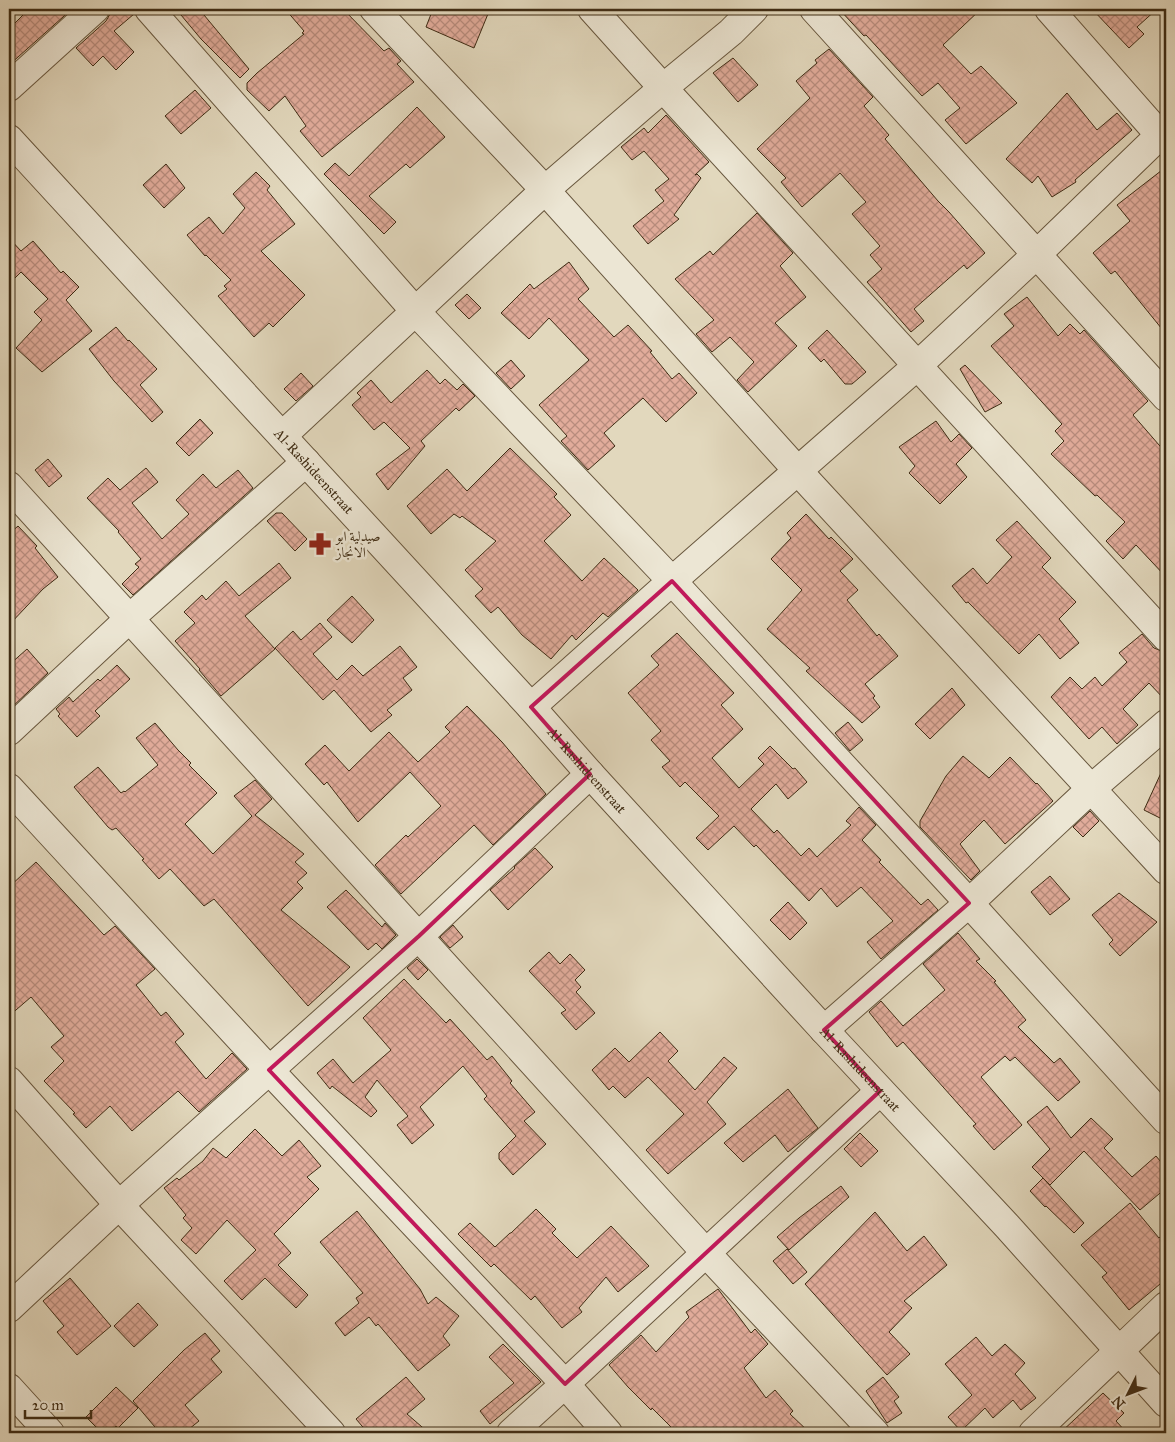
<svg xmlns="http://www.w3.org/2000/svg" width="1175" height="1442" font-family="'IM FELL Great Primer',Amiri,serif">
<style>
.building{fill:url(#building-cross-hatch);stroke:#3f2c14}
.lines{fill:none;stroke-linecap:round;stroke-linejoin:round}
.minor-casing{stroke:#68573e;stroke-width:30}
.minor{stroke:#ece6d4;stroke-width:28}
.marked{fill:none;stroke:#c2185b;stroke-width:4;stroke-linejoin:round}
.labels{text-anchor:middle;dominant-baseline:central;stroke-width:5;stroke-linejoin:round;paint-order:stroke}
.street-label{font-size:14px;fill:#3f2c14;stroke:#ece6d4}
.poi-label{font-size:14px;fill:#3f2c14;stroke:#ece6d4;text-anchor:start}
</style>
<defs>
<pattern id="building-cross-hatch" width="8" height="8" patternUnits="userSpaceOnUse" patternTransform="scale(1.25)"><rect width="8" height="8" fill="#e1ac9b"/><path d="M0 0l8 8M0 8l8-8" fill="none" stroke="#b88c7d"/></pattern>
</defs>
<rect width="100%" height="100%" fill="#e2d8bd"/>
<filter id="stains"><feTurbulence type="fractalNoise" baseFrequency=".004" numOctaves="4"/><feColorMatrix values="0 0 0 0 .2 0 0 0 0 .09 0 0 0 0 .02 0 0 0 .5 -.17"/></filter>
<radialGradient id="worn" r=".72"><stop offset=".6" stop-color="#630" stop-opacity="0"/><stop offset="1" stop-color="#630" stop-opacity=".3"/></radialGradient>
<path class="building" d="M29,9h43l-63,56v-36z
M110,9h24v5l-20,17 20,21 -18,18 -13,-14 -10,10 -17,-18 30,-27 4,-7z
M176,9h23l50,60 -9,9 -39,-39z
M285,9h58l41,42 5,-3 12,13 -4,3 17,18 -92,75 -22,-26 6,-5 -21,-30 -16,15 -22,-21v-7l10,-10 47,-39 -2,-1 2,-2z
M433,9h57l-16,39 -48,-21z
M839,9h142l-38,36 28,29 10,-8 36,37 -51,41 -21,-24 15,-12 -22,-25 -16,13 -56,-61 -2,1z
M1092,9h65l-20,18 7,7 -15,14z
M829,49l44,48 -9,9 25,29 -4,4 53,62 11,11 36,41 -18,16 -3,-4 -50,44 10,12 -13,11 -44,-50 15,-13 -12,-14 10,-9 -28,-32 14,-12 -26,-29 -38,34 -21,-25 5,-4 -29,-29 53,-51 -14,-17 21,-18 -2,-3z
M733,58l25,27 -20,17 -25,-29z
M195,90l16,18 -30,26 -16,-18z
M1067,93l30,37 20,-17 15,17 -57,50 1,2 -24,15 -14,-21 -6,7 -26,-24z
M417,107l28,30 -35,31 -4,-4 -37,32 27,26 -12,12 -60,-60 11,-11 14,13z
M666,115l43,47 -14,13 2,-1 4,4 -27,37 5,4 -31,25 -15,-18 31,-25 -9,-11 14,-11 -25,-28 -12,9 -11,-13 23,-19 4,5z
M166,164l19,24 -21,20 -21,-23z
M1166,167v167l-51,-63 -4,3 -18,-21 37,-32 -13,-16z
M256,172l14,14 -3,4 28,34 -34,27 44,44 -32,32 -4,-4 -15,14 -36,-41 9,-7 -3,-3 7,-6 -25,-25 -1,1 -18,-21 22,-18 14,17 22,-26 -12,-14z
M757,213l36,40 -13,13 26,31 -31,26 22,23 -49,46 -11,-12 17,-18 -24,-25 -18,15 -16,-18 18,-14 -39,-41 35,-28 3,4z
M9,238l12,13 12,-10 28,32 2,-2 16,16 -13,13 26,31 -50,41 -26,-24 26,-28 -8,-8 14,-13 -27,-27 -12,12z
M569,262l20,27 -11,10 36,38 14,-12 24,26 -2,1 22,27 7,-6 18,20 -31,29 -23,-24 -39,35 11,13 -27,24 -27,-29 6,-5 -28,-31 50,-45 -40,-42 -20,21 -28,-26 29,-29 4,5z
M467,294l14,14 -12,11 -14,-14z
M1027,297l31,39 12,-12 10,10 4,-4 64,71 -15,14 33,38v124l-30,-32 -13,14 -17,-18 19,-19 -28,-27 -2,1 -44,-42 13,-13 -9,-10 7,-7 -71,-78 23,-20 -10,-12z
M116,327l12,14 1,-1 28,29 -17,16 23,27 -11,10 -38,-41 -25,-32z
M827,330l39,42 -14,12h-7l-21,-25 -3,3 -13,-14z
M511,360l14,16 -14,13 -15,-16z
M965,365l37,38 -17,9 -25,-43z
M427,370l13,14 5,-5 12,11 6,-6 12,12 -16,15 -3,-3 -35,33 4,5 -37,44 -12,-16 34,-26 -26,-26 -10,8 -22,-25 9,-8 -4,-4 14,-13 20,23z
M301,373l12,13 -17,15 -12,-12z
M200,419l13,14 -24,23 -13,-13z
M936,421l15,21 8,-8 13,14 -16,16 11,13 -27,27 -31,-31 6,-7 -16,-19z
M510,448l47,46 -3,3 17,18 -27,26 38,40 22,-23 34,32 -30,27 -5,-4 -27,27 -4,-5 -21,24 -29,-24 -24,-28 -7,6 -16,-17 8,-7 -18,-19 31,-29 -34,-25 -2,2 -6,-4 -23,20 -24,-28 40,-37 20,22z
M48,459l14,17 -13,11 -14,-17z
M146,468l12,14 -26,21 30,36 27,-25 -13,-14 27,-26 13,14 22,-18 15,18 -120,107 -11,-11 17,-17 -4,-3 6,-5 -23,-27 1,-1 -32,-33 21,-20 12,12z
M276,513h6l25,26 -12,12 -28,-30z
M806,514l23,25 2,-2 22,22 -13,12 18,19 -11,10 30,36 2,-2 19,22 -33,28 10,12 -2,2 7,9 -18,16 -56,-52 4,-3 -43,-39 35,-39 -31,-31 20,-21 -4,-5z
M1017,521l34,37 -9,9 34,35 -17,17 20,24 -19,16 -21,-25 -20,20 -51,-52 -2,1 -14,-17 21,-18 14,16 25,-27 -16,-17z
M18,526l19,20 -2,2 23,29 -15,12 -34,36v-91z
M279,563l12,15 -46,38 30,33 -54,47 -22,-26 1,-1 -25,-28 20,-18 -11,-11 18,-17 4,5 20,-19 13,15z
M352,596l22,24 -22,23 -25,-23z
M320,623l12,14 -19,17 24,26 15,-15 11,11 37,-30 17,21 -14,11 9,12 -25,20 5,5 -21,17 -37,-42 -11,10 -48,-52 18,-17 8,9z
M677,633l57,60 -13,12 22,24 -31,29 27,30 25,-24 -6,-6 12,-12 23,23 2,-1 12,14 -19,17 -12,-15 -25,25 23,24 3,-3 24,26 8,-8 8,9 34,-32 -5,-4 13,-14 17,18 -14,15 19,20 -2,2 42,43 7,-6 10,11 -57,49 -14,-17 26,-21 -32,-34 -24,20 -16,-19 -12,13 -53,-56 -2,2 -20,-21 -26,24 -12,-12 23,-22 -34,-34 -5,5 -18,-20 8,-6 -19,-21 10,-9 -33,-38 31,-28 -8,-9z
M1142,634l12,14 10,4 2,3v46l-17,-18 -26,26 15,16 -21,19 -15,-17 -13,12 -38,-42 19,-20 12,12 13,-12 7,9 25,-24 -8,-9z
M27,649l21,24 -39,37v-45z
M117,665l13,14 -35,32 5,5 -23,21 -19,-21 2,-2 -4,-5 13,-12 4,5 25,-23 2,2z
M952,688l13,17 -35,34 -15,-15z
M467,706l35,36 44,52 -53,51 -19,-20 -73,69 -26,-29 31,-30 2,2 33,-31 -31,-34 -52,50 -31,-40 -3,3 -19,-21 20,-19 24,26 40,-39 29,30 32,-30 -5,-5z
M848,722l15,18 -13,11 -15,-18z
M155,723l23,27 13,13 -2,2 28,28 -32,31 28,30 39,-38 -18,-20 21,-16 17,19 -17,16 49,39 -9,8 12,11 -10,9 6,6 -22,22 69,57 -42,39 -94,-107 -10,7 -34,-37 -11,10 -17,-19 2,-1 -28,-31 -4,2 -4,-3 -34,-40 24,-20 23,26 3,-2 1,1 33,-27 -22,-27z
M963,756l26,22 21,-21 26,27 1,-1 16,18 -48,43 -21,-24 -24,24 20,27 -9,9 -51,-53v-6l26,-45z
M1166,762v59l-22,-11z
M1090,811l9,10 -16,16 -10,-10z
M535,848l18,19 -45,43 -18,-20 25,-22 -1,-1z
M36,862l68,73 11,-9 40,43 -19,16 25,31 5,-4 18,22 -9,8 31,37 26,-26 15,16 -48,43 -21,-21 -46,40 -22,-25 -24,22 -13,-14 2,-1 -31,-32 20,-20 -13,-14 13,-11 -33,-39 -22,19v-129z
M1050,876l20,23 -20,16 -19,-23z
M346,890l36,37 3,-4 11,12 -14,14 -6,-6 -8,7 -41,-43z
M1119,893l38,29 -37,34 -11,-12 4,-4 -21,-25z
M788,902l19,21 -17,17 -20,-20z
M453,925l10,12 -13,11 -10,-11z
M958,933l22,26 -4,2 20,20 -2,1 32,38 -8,7 36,36 6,-5 20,24 -22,19 -43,-44 -5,4 -5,-5 -24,21 41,48 -28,25 -21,-24 3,-2 -73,-82 -6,5 -28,-35 12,-11 22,25 42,-36 -22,-26z
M549,952l11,12 10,-10 15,16 -10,10 6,7 -5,5 19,21 -19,17 -15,-17 5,-3 -37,-39z
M417,959l11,11 -10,10 -11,-12z
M404,979l42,44 4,-4 37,41 5,-4 20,25 -2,2 25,29 -11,9 22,23 -33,31 -14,-16v-6l17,-17 -32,-37 3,-3 -24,-30 -43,41 14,18 -22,19 -15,-19 11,-9 -31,-36 -12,17 12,14 -6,6 -39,-31 -2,3 -13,-16 16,-14 20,24 38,-33 -28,-32z
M660,1032l18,19 -10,10 27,29 29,-33 13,11 -30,34 19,22 -58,50 -22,-24 38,-36 -36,-37 -23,21 -12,-12 -4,4 -17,-20 23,-22 14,14z
M788,1089l30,39 -30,24 -13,-17 -32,27 -19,-19z
M1047,1106l24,32 20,-20 22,21 -9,9 28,29 24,-21 10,12v20l-26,22 -56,-59 -34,34 -18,-18 18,-18 -23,-27z
M255,1129l27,27 17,-16 22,26 -14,11 12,12 -45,45 17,19 -13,12 30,30 -12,13 -31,-30 -23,22 -18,-19 32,-31 -29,-30 -31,34 -15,-14 11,-12 -9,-10 3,-3 -22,-27 13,-10 2,2 24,-19 10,-13 13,10z
M860,1133l18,18 -17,16 -17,-18z
M1043,1178l41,45 -10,10 -28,-27 -1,1 -15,-16z
M841,1186l8,11 -60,53 -12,-13 22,-19z
M1130,1203l29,35 7,-7v48l-37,31 -27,-33 5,-4 -26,-28z
M536,1209l20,20 -4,4 25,25 34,-32 38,40 -31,26 -12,-15 -27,31 3,4 -20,16 -27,-32 -4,4 -37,-36 -3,3 -33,-33 12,-11 25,24 15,-14h1z
M357,1211l63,78 8,15 8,-7 23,19 -16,20 7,9 -32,26 -40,-47 -2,2 -7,-9 -24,19 -10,-13 24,-20 -3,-5 7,-5 -43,-51z
M875,1212l32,39 17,-15 23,29 -43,36 8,7 -23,24 21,22 -23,21 -82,-91z
M787,1249l20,23 -14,12 -20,-23z
M70,1278l41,48 -34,29 -20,-23 7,-6 -21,-25z
M718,1289l33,44 4,-4 13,15 -24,24 22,30 9,-8 18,21 -3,3 20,19h-133l-25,-25 -1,2 -23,-23 -19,-22 32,-30 15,17 33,-35 -3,-5z
M138,1303l20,22 -24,22 -20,-21z
M205,1333l15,18 -9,8 11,13 -37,33 14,16 -15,12h-24l-27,-32 51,-51z
M976,1337l16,19 13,-12 20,19 -10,11 21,24 -15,12 -8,-10 -20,18 -8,-10 -24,23 -13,-14 24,-22 -27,-31z
M503,1344l38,38 -51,42 -10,-13 34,-28 -25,-26z
M406,1377l19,22 -18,15 22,19h-61l-12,-14z
M883,1377l16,20 -5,4 8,12 -15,10 -21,-32z
M116,1387l22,21 -20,20 -2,-2 -8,7h-6l-16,-16z
M1103,1393l21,20 -8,8 11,12h-67z"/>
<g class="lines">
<defs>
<g id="minor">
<path d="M149,9l266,302 257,270 297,322 197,217"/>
<path d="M374,9l171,181 252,280 369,400"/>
<path d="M592,9l71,79 503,549"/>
<path d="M814,9l352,388"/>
<path d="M1049,9l117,133"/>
<path d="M9,87l86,-78"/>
<path id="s1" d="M9,139l522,568 59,67 234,256 183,196 159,177"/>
<path d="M283,435l262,-245 118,-102 68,-56 23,-23"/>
<path d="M9,486l697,767 169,180"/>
<path d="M531,707l141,-126 245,-215 120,-112 123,-119"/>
<path d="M9,731l121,-113 176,-156"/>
<path d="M9,788l260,282 296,314 43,49"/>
<path d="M824,1030l145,-127 123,-115 74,-64"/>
<path d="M9,1081l110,124 212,228"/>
<path d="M9,1308l110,-103 300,-269 171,-162"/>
<path d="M9,1388l41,45"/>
<path d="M511,1433l54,-49 315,-293"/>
<path d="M1033,1433l133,-127"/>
</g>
</defs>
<use href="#minor" class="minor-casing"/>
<use href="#minor" class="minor"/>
</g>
<path class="marked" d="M672,581l297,322 -145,127 56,61 -315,293 -296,-314 150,-134 171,-162 -59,-67z"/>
<defs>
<symbol id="pharmacy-bare" viewBox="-9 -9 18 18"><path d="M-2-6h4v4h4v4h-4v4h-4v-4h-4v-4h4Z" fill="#8f2418" stroke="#ece6d4" stroke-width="2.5" paint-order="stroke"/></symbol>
</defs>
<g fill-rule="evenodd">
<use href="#pharmacy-bare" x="304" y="528" width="32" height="32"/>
</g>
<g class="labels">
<g class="street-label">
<text stroke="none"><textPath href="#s1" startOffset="451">Al-Rashideenstraat</textPath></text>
<text stroke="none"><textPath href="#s1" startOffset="856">Al-Rashideenstraat</textPath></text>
<text stroke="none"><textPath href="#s1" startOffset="1261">Al-Rashideenstraat</textPath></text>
</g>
<g class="poi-label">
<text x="336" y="536">صيدلية ابو<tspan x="336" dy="16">الانجاز</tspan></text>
</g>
</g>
<rect width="1175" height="1442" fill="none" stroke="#e2d8bd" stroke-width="30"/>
<rect x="10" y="10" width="1155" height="1422" fill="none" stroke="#3f2c14" stroke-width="2.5"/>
<rect x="15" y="15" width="1145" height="1412" fill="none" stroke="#3f2c14"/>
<g transform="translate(1128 1394) rotate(228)" stroke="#ece6d4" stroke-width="4" paint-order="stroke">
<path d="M0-4L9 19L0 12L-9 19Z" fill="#3f2c14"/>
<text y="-8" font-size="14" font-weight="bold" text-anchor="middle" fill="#3f2c14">N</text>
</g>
<path d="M25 1410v8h66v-8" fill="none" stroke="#3f2c14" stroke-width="2.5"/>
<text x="32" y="1410" font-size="15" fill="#3f2c14" stroke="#ece6d4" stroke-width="4" paint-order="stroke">20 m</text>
<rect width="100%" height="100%" filter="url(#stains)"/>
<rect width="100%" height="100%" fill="url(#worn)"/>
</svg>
